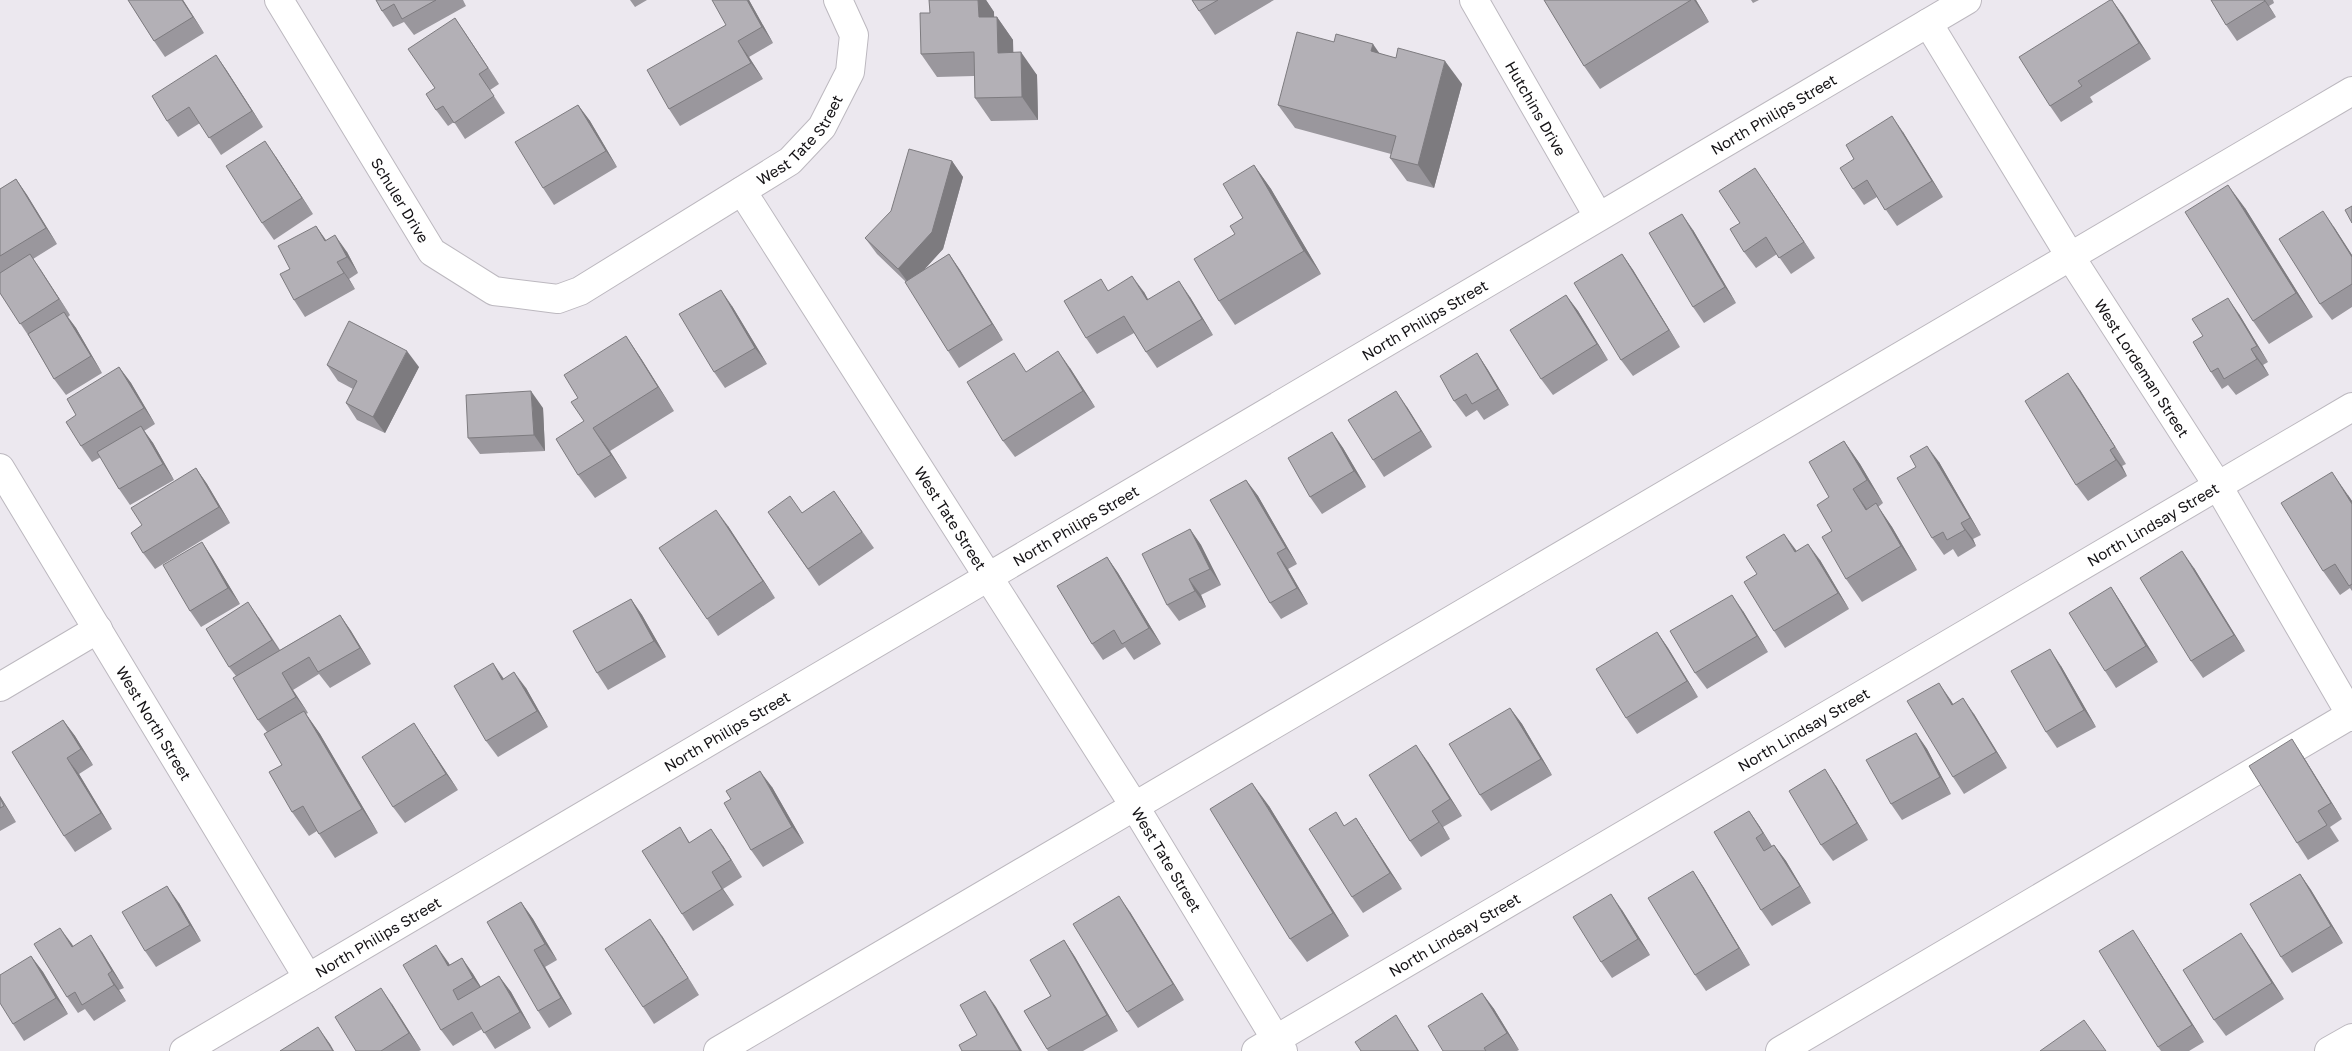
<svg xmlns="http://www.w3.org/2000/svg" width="2352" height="1051" font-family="'Golos Text',sans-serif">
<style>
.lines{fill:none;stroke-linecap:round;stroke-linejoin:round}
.minor-casing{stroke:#bcb8bf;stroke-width:30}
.minor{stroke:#fff;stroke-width:28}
.wall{fill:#9a979d}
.shaded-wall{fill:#7d7b7f}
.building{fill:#b3b0b6;stroke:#7d7b7f}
.labels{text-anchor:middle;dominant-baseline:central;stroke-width:5;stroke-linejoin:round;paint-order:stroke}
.street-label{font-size:15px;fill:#141215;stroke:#f9f6fd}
</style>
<rect width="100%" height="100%" fill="#ece8ef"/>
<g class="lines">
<defs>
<g id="minor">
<path id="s1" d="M279,0l153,252 62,39 64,8 22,-8 210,-130 32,-34 28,-55 4,-37 -16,-35"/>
<path id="s2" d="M1474,0l124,216"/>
<path id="s3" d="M1928,23l142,233 148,230 134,231"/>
<path id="s4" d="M742,191l393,616 148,244"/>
<path id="s5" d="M0,468l308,510"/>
<path d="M0,687l98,-58"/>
<path id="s6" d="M184,1051l1783,-1051"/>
<path d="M718,1051l1634,-960"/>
<path id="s7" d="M1256,1051l1096,-644"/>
<path d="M1780,1051l572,-337"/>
<path d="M2329,1051l23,-13"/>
</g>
</defs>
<use href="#minor" class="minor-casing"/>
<use href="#minor" class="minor"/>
</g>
<path class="wall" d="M128,0h55l21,33 -39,24 -11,-16z
M376,0h87l3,6 -52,29 -10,-13 -11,5 -11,-16z
M630,0h17l-12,7z
M749,0l24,43 -24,14 14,22 -83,47 -11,-17 57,-84z
M929,0h57l8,12v5h3l16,23v12l24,23 1,45 -47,1 -16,-23 -1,-22 -37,1 -16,-23 9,-41z
M1192,0h82l-59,35 -16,-24z
M1544,0h152l13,22 -109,67 -16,-23z
M1751,0h8l-6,3z
M2112,0l39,59 -61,38 3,5 -32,20 -11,-16z
M2211,0h62l1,3 -5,3 7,11 -39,24 -11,-16z
M455,18l44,66 -9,6 15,23 -40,26 -11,-17 -6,4 -12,-16 -1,-22z
M1334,42l45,11 83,31 -28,104 -27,-7 -17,-23 1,-4 -96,-26 -17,-23z
M216,55l11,16 36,56 -42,28 -21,-32 -22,14 -11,-16z
M578,105l12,16 27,46 -63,38 -11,-17z
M1903,132l40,65 -46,29 -20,-29 -13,8 -11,-16z
M276,157l37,57 -39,26 -12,-17z
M952,161l11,16 -20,72 -19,21 25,-16 11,16 43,70 -44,28 -11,-17 -43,-70 -28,-27 -12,-16z
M1254,165l17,24 50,85 -86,51 -16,-24 16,-67 8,-16z
M16,179l11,16 30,49 -24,15 37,56 -2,2 8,11 26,45 -36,22 -12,-16 -24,-41 -30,-45v-104z
M1766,184l49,74 -24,16 -14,-20 -21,14 -12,-16 -4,-29z
M2245,208l68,109 -44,27 -16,-23z
M316,226l10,14 21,12 11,21 -9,6 6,10 -50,28 -11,-17 -4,-31z
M2334,227l18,28v52l-20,13 -12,-16z
M1693,230l43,73 -32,20 -11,-16z
M1622,254l11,16 47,77 -47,29 -12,-16z
M1109,290l35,2 4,8 42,-3 23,38 -56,33 -11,-16 -12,-19 -37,21 -11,-16z
M1566,295l12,16 30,49 -55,35 -12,-16z
M732,306l35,58 -42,24 -11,-16z
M2239,314l29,48 -5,3 6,10 -33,20 -8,-10 -6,4 -11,-17z
M626,336l16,24 32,51 -64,40 17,27 -32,20 -17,-23 6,-54 -6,-23z
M1477,353l11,17 21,35 -25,15 -7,-10 -11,7 -12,-16z
M327,365l92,2 -34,66 -28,-13 -11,-17 7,-14 -15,-8z
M119,367l12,16 24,41 -11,7 9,12 21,37 -44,25 -11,-16 -18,-32 -9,5 -11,-16 -5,-31z
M1070,368l25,39 -80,50 -12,-16z
M2080,390l46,74 -4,2 5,10 -39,25 -12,-16z
M1407,407l25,40 -48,30 -11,-17z
M543,408l2,43 -65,3 -12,-16z
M1332,432l11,16 23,39 -44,27 -12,-17z
M1844,441l16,23 23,39 -5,4 14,20 25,43 -55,32 -16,-23 -14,-48 -3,-34z
M1939,462l42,73 -8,4 3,7 -18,11 -5,-8 -9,6 -12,-17z
M196,468l11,16 23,39 -75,46 -12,-16z
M1246,480l12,16 39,68 -9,5 20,35 -27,15 -11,-16z
M834,491l40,57 -55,38 -51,-74 34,1z
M2348,495l4,6v90l-2,-3 -10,7 -17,-24z
M728,526l47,72 -57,38 -11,-17z
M1190,529l11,16 20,40 -20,10 5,12 -27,14 -12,-16z
M202,542l11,17 27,45 -39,23 -11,-16z
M1796,551l24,9 29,49 -64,39 -11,-17z
M1107,557l11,16 43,71 -27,16 -9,-13 -22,13 -11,-16z
M2194,568l51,83 -42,27 -12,-17z
M2111,587l11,17 36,58 -42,26 -11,-17z
M631,599l11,16 24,42 -58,33 -11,-17z
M1743,611l25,41 -61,37 -12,-16z
M340,615l11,16 20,33 -41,24 -11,-14 -26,16 15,23 -2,1 14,20 58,99 -43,25 -18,-27 -8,5 -17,-24 -10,-47 -15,-33 -9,-12 -22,-44 -7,-9 30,-49 21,32z
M1657,632l11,16 30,49 -61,37 -11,-16z
M2061,666l35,61 -39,21 -11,-16z
M504,679l22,9 22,39 -50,30 -12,-16z
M1950,699l3,5 21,10 33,54 -43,26 -11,-17z
M1510,708l12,16 30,51 -61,36 -11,-16z
M63,720l12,16 18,29 -14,9 33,55 -37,23 -11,-16z
M1916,733l11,16 24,45 -49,26 -11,-16z
M425,740l33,50 -53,33 -12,-16z
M2303,756l39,63 -12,8 9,14 -31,19 -11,-17z
M1428,762l34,54 -19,11 7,12 -29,18 -11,-16z
M1836,786l32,54 -35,21 -12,-16z
M772,787l32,56 -41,24 -12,-17z
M0,796l16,26 -16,9z
M1269,806l80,130 -42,26 -17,-23z
M1749,811l11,16 12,19 2,-1 12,16 25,42 -39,23 -11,-16z
M1356,818l46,71 -39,24 -11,-16z
M680,827l10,16 33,3 19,31 -19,12 11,16 -41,26 -11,-17z
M1693,871l11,17 46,77 -44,26 -11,-16z
M2300,874l11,16 32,53 -51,30 -11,-16z
M521,902l12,17 24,41 -12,7 27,47 -23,14 -11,-17z
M179,903l22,38 -45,26 -11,-16z
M1622,910l28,45 -38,23 -11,-16z
M1130,912l54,88 -46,28 -11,-16z
M662,936l37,59 -45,29 -11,-17z
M1064,940l11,17 43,74 -35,20h-35l-24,-40 27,-15z
M73,947l29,5 22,36 -5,2 7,11 -32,20 -9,-12 -7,4 -11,-16z
M2144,947l60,95 -15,9h-28l-3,-4z
M2252,949l32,50 -58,37 -12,-16z
M31,956l12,16 25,42 -44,27 -11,-17z
M462,958l11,16 8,13 18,-11 12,16 20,36 -36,21 -13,-20 -29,17 -12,-16 7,-68 2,3z
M1482,993l12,16 25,41 -2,1h-74z
M392,1004l29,46 -2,1h-63z"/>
<path class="shaded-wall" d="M182,0h1l21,33 -11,-16z
M747,0h2l24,43 -11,-16z
M978,0h8l8,12 1,29 -16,-24z
M1694,0h2l13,22z
M2112,0l11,15 28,44 -12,-16z
M2264,0h1l4,6 7,11z
M997,17l16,23 1,36 -16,-23z
M455,18l11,16 33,50 -11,-16z
M738,41l11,16 14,22 -12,-16z
M1373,44l16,23 -18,-16z
M1021,52l16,23 1,45 -16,-23z
M216,55l11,16 36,56 -11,-16z
M1445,61l17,23 -28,104 -16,-23z
M578,105l12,16 27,46 -11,-16z
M1892,116l11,16 40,65 -11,-16z
M265,141l11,16 37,57 -11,-16z
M952,161l11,16 -20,72 -33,36 -12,-16z
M1254,165l17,24 50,85 -17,-23z
M1755,168l11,16 49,74 -11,-16z
M16,179l11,16 30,49 -11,-16z
M2228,185l17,23 68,109 -17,-24z
M2323,211l11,16 18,28v2z
M1682,214l11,16 43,73 -11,-16z
M316,226l11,16 -2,-1z
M335,235l12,17 11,21 -11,-16z
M30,254l11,16 29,45 -11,-16z
M949,254l11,16 43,70 -11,-16z
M1622,254l11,16 47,77 -11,-17z
M337,262l12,17 6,10 -11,-16z
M1132,276l12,16 14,25 -11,-17z
M1179,281l11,16 23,38 -11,-16z
M721,290l11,16 35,58 -12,-16z
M1566,295l12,16 30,49 -11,-16z
M2228,298l11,16 29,48 -11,-16z
M64,312l12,16 26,45 -11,-17z
M626,336l16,24 32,51 -16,-24z
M2251,349l12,16 6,10 -12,-16z
M407,351l12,16 -34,66 -12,-16z
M1058,351l12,17 25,39 -12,-16z
M1477,353l11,17 21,35 -11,-16z
M119,367l12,16 24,41 -11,-16z
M2068,373l12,17 46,74 -11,-17z
M531,391l12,17 2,43 -11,-16z
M1396,391l11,16 25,40 -11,-16z
M141,426l12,17 21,37 -11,-16z
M593,428l17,23 17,27 -16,-23z
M1332,432l11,16 23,39 -12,-16z
M1844,441l16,23 23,39 -16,-23z
M1927,446l12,16 42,73 -11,-17z
M2110,450l12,16 5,10 -11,-16z
M196,468l11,16 23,39 -11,-16z
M2332,472l20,29v3z
M1246,480l12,16 39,68 -11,-16z
M1853,489l16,23 -3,-2z
M1876,503l16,24 25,43 -16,-24z
M716,510l12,16 47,72 -12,-17z
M1961,523l12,16 3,7 -11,-16z
M1190,529l11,16 20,40 -11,-16z
M1784,534l12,16 10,18 -11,-16z
M202,542l11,17 27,45 -12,-16z
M1808,544l12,16 29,49 -11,-16z
M2182,551l12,17 51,83 -11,-16z
M1277,553l11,16 20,35 -11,-16z
M1107,557l11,16 43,71 -12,-16z
M1189,579l12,16 5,12 -11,-16z
M2111,587l11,17 36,58 -12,-16z
M1732,595l11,16 25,41 -11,-16z
M631,599l11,16 24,42 -12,-16z
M248,602l11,16 24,38 -11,-16z
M340,615l11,16 20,33 -11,-16z
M1657,632l11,16 30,49 -11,-16z
M2050,649l11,17 35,61 -12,-17z
M493,663l11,16 -2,1z
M514,672l12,16 22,39 -11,-16z
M282,673l11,17 15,23 -12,-16z
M1939,683l11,16 13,22 -11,-16z
M1963,698l11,16 33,54 -11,-16z
M1510,708l12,16 30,51 -11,-16z
M304,711l16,23 58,99 -16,-24z
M63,720l12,16 18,29 -12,-16z
M414,723l11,17 33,50 -12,-16z
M1916,733l11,16 24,45 -11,-17z
M2292,739l11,17 39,63 -11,-16z
M1416,745l12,17 34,54 -12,-17z
M67,758l12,16 33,55 -11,-16z
M1825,769l11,17 32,54 -11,-17z
M760,771l12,16 32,56 -12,-16z
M1252,783l17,23 80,130 -16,-23z
M0,796l16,26 -16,-24z
M1432,811l11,16 7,12 -11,-17z
M1749,811l11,16 14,23 -11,-17z
M1356,818l11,17 35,54 -12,-16z
M711,829l12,17 19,31 -11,-17z
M1774,845l12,16 25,42 -11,-17z
M1693,871l11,17 46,77 -11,-17z
M712,872l11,17 11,16 -12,-16z
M2300,874l11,16 32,53 -12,-17z
M167,886l12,17 22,38 -11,-16z
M1611,894l11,16 28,45 -12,-16z
M1119,896l11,16 54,88 -11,-16z
M521,902l12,17 24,41 -12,-16z
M650,919l12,17 37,59 -11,-17z
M60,928l12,16 11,20 -11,-17z
M2133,930l11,17 60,95 -12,-17z
M2241,933l11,16 32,50 -12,-16z
M91,935l11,17 22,36 -12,-17z
M1064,940l11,17 43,74 -11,-16z
M436,945l12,17 11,20 -11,-16z
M534,950l11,17 27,47 -11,-16z
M31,956l12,16 25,42 -12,-16z
M462,958l11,16 12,20 -12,-16z
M108,974l11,16 7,11 -12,-16z
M499,976l12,16 20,36 -11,-16z
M381,988l11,16 29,46 -12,-17z
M985,991l11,16 26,44h-2z
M1482,993l12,16 25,41 -12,-17z
M1396,1015l11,17 12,19h-1z
M318,1027l12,17 4,7h-1z"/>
<path class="building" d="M128,0h54l11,17 -39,24z
M376,0h60l-34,19 -8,-15 -12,7z
M712,0h35l15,27 -24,14 13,22 -82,46 -22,-39 79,-45z
M929,0h49l1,17h18l1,36 23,-1 1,45 -47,1 -1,-46 -53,2 -1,-41h10z
M1192,0h26l-19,11z
M1544,0h147l-107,66z
M2110,0h2l27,43 -61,38 4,5 -32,20 -31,-49z
M2211,0h53l1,1 -39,24z
M455,18l33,50 -9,6 15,22 -40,27 -11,-17 -7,4 -10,-16 9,-6 -27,-39z
M1297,32l37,10 2,-8 37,10 -2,7 25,7 2,-10 47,13 -27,104 -28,-7 6,-22 -118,-31z
M216,55l36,56 -43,27 -20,-31 -22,14 -15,-25z
M578,105l28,46 -63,37 -28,-46z
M1892,116l40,65 -47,29 -18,-30 -14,9 -13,-21 14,-9 -8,-14z
M265,141l37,57 -40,25 -36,-57z
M909,149l43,12 -20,71 -34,37 -33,-31 26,-27z
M1254,165l50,86 -85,50 -25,-42 41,-25 -5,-8 13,-8 -20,-34z
M1755,168l49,74 -25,16 -13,-21 -22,15 -14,-23 10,-6 -21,-32z
M16,179l30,49 -46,28v-67z
M2228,185l68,108 -43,28 -68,-109z
M2352,206v17l-7,-13z
M2323,211l29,46v27l-32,20 -41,-65z
M1682,214l43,73 -32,20 -44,-74z
M316,226l9,15 10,-6 12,22 -10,5 7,11 -50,27 -14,-26 10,-5 -12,-23z
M30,254l29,45 -39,25 -20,-31v-20z
M949,254l43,70 -44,27 -43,-69z
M1622,254l47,76 -48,30 -47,-77z
M1132,276l15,24 32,-19 23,38 -56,33 -22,-36 -38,22 -22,-37 37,-22 7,12z
M721,290l34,58 -41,24 -35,-58z
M1566,295l31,49 -56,35 -31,-49z
M2228,298l29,48 -6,3 6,10 -33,20 -6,-11 -7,4 -18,-30 10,-6 -11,-17z
M64,312l27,44 -37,23 -26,-45z
M349,321l58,30 -34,66 -27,-14 11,-22 -30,-16z
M626,336l32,51 -65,41 18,27 -33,20 -22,-36 28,-18 -13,-19 7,-4 -14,-23z
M1058,351l25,40 -80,50 -36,-59 47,-29 12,19z
M1477,353l21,36 -26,15 -6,-10 -12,7 -14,-25z
M119,367l25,41 -63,38 -15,-24 10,-7 -9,-16z
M2068,373l47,74 -5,3 6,10 -40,25 -51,-84z
M531,391l3,44 -66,3 -2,-43z
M1396,391l25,40 -48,29 -25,-40z
M141,426l22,38 -44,25 -22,-37z
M1332,432l22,39 -44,26 -22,-39z
M1844,441l23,39 -14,9 13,21 10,-7 25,43 -55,33 -24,-42 10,-6 -15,-26 12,-8 -20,-35z
M1927,446l43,72 -9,5 4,7 -18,10 -4,-8 -11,6 -35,-60 19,-11 -6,-11z
M196,468l23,39 -76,46 -12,-20 11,-8 -11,-17z
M2332,472l20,32v80l-3,2 -14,-22 -12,7 -42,-68z
M1246,480l40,68 -9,5 20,35 -27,15 -60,-103z
M834,491l28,41 -54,37 -40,-57 22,-16 12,17z
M716,510l47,71 -56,38 -48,-71z
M1190,529l20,40 -21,10 6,12 -28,14 -25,-51z
M1784,534l11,18 13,-8 30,49 -64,38 -30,-49 13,-8 -11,-17z
M202,542l26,46 -38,23 -27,-46z
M2182,551l52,84 -43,26 -51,-83z
M1107,557l42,71 -27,16 -8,-14 -22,14 -35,-58z
M2111,587l35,59 -41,25 -36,-58z
M1732,595l25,41 -62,37 -25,-42z
M631,599l23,42 -57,32 -24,-42z
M248,602l24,38 -43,27 -23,-38z
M340,615l20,33 -42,24 -9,-15 -27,16 14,24 -38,23 -25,-42z
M1657,632l30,49 -61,37 -30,-49z
M2050,649l34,61 -38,22 -35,-61z
M493,663l9,17 12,-8 23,39 -51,30 -32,-55z
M1939,683l13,22 11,-7 33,54 -43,25 -46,-76z
M1510,708l31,51 -61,36 -31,-51z
M304,711l58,98 -43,25 -16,-28 -11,6 -23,-40 13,-7 -18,-31z
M63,720l18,29 -14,9 34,55 -37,23 -52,-84z
M414,723l32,51 -53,33 -31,-50z
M1916,733l24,44 -49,27 -25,-44z
M2292,739l39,64 -13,8 9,14 -30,18 -48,-77z
M1416,745l34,54 -18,12 7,11 -29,19 -41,-66z
M1825,769l32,54 -36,22 -32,-54z
M760,771l32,56 -41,23 -27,-47 7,-4 -5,-8z
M1252,783l81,130 -43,26 -80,-130z
M0,798l4,8 -4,2z
M1749,811l14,22 -7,5 8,13 10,-6 26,41 -39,24 -47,-78z
M1336,812l8,14 12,-8 34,55 -38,24 -43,-68z
M680,827l9,16 22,-14 20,31 -19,12 10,17 -40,25 -40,-63z
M1693,871l46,77 -44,27 -47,-77z
M2300,874l31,52 -50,31 -31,-53z
M167,886l23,39 -45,26 -23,-39z
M1611,894l27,45 -37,23 -28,-45z
M1119,896l54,88 -46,28 -54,-88z
M521,902l24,42 -11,6 27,48 -23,13 -51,-89z
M650,919l38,59 -45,29 -38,-58z
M60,928l12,19 19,-12 21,36 -4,3 6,11 -32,20 -7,-13 -8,5 -33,-53z
M2133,930l59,95 -34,22 -59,-96z
M2241,933l31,50 -58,37 -31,-50z
M1064,940l43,75 -60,34 -23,-38 27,-15 -21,-36z
M436,945l12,21 14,-8 11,20 -20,12 5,10 41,-24 21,36 -36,21 -12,-21 -31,18 -38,-65z
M31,956l25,42 -43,26 -13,-21v-28z
M381,988l28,45 -28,18h-25l-21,-34z
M985,991l35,60h-58l-3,-6 18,-10 -17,-30z
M1482,993l25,40 -23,15 2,3h-43l-15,-25z
M1396,1015l22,36h-57l-6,-9z
M2084,1020l22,31h-66z
M318,1027l15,24h-53z"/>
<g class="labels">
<g class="street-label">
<text stroke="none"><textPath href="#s2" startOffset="125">Hutchins Drive</textPath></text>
<text stroke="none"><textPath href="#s6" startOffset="1845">North Philips Street</textPath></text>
<text stroke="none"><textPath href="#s1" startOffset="725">West Tate Street</textPath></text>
<text stroke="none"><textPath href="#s1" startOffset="234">Schuler Drive</textPath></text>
<text stroke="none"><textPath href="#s6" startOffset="1440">North Philips Street</textPath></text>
<text stroke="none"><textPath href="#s3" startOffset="406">West Lordeman Street</textPath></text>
<text stroke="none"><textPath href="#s4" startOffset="388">West Tate Street</textPath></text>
<text stroke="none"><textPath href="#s7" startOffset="1040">North Lindsay Street</textPath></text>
<text stroke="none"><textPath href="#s6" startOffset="1035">North Philips Street</textPath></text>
<text stroke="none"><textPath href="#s5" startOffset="298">West North Street</textPath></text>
<text stroke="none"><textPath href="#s7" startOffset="635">North Lindsay Street</textPath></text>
<text stroke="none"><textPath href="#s6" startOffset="630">North Philips Street</textPath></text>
<text stroke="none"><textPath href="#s4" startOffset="792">West Tate Street</textPath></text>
<text stroke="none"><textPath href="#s7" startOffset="230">North Lindsay Street</textPath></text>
<text stroke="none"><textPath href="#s6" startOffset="225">North Philips Street</textPath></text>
</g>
</g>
</svg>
